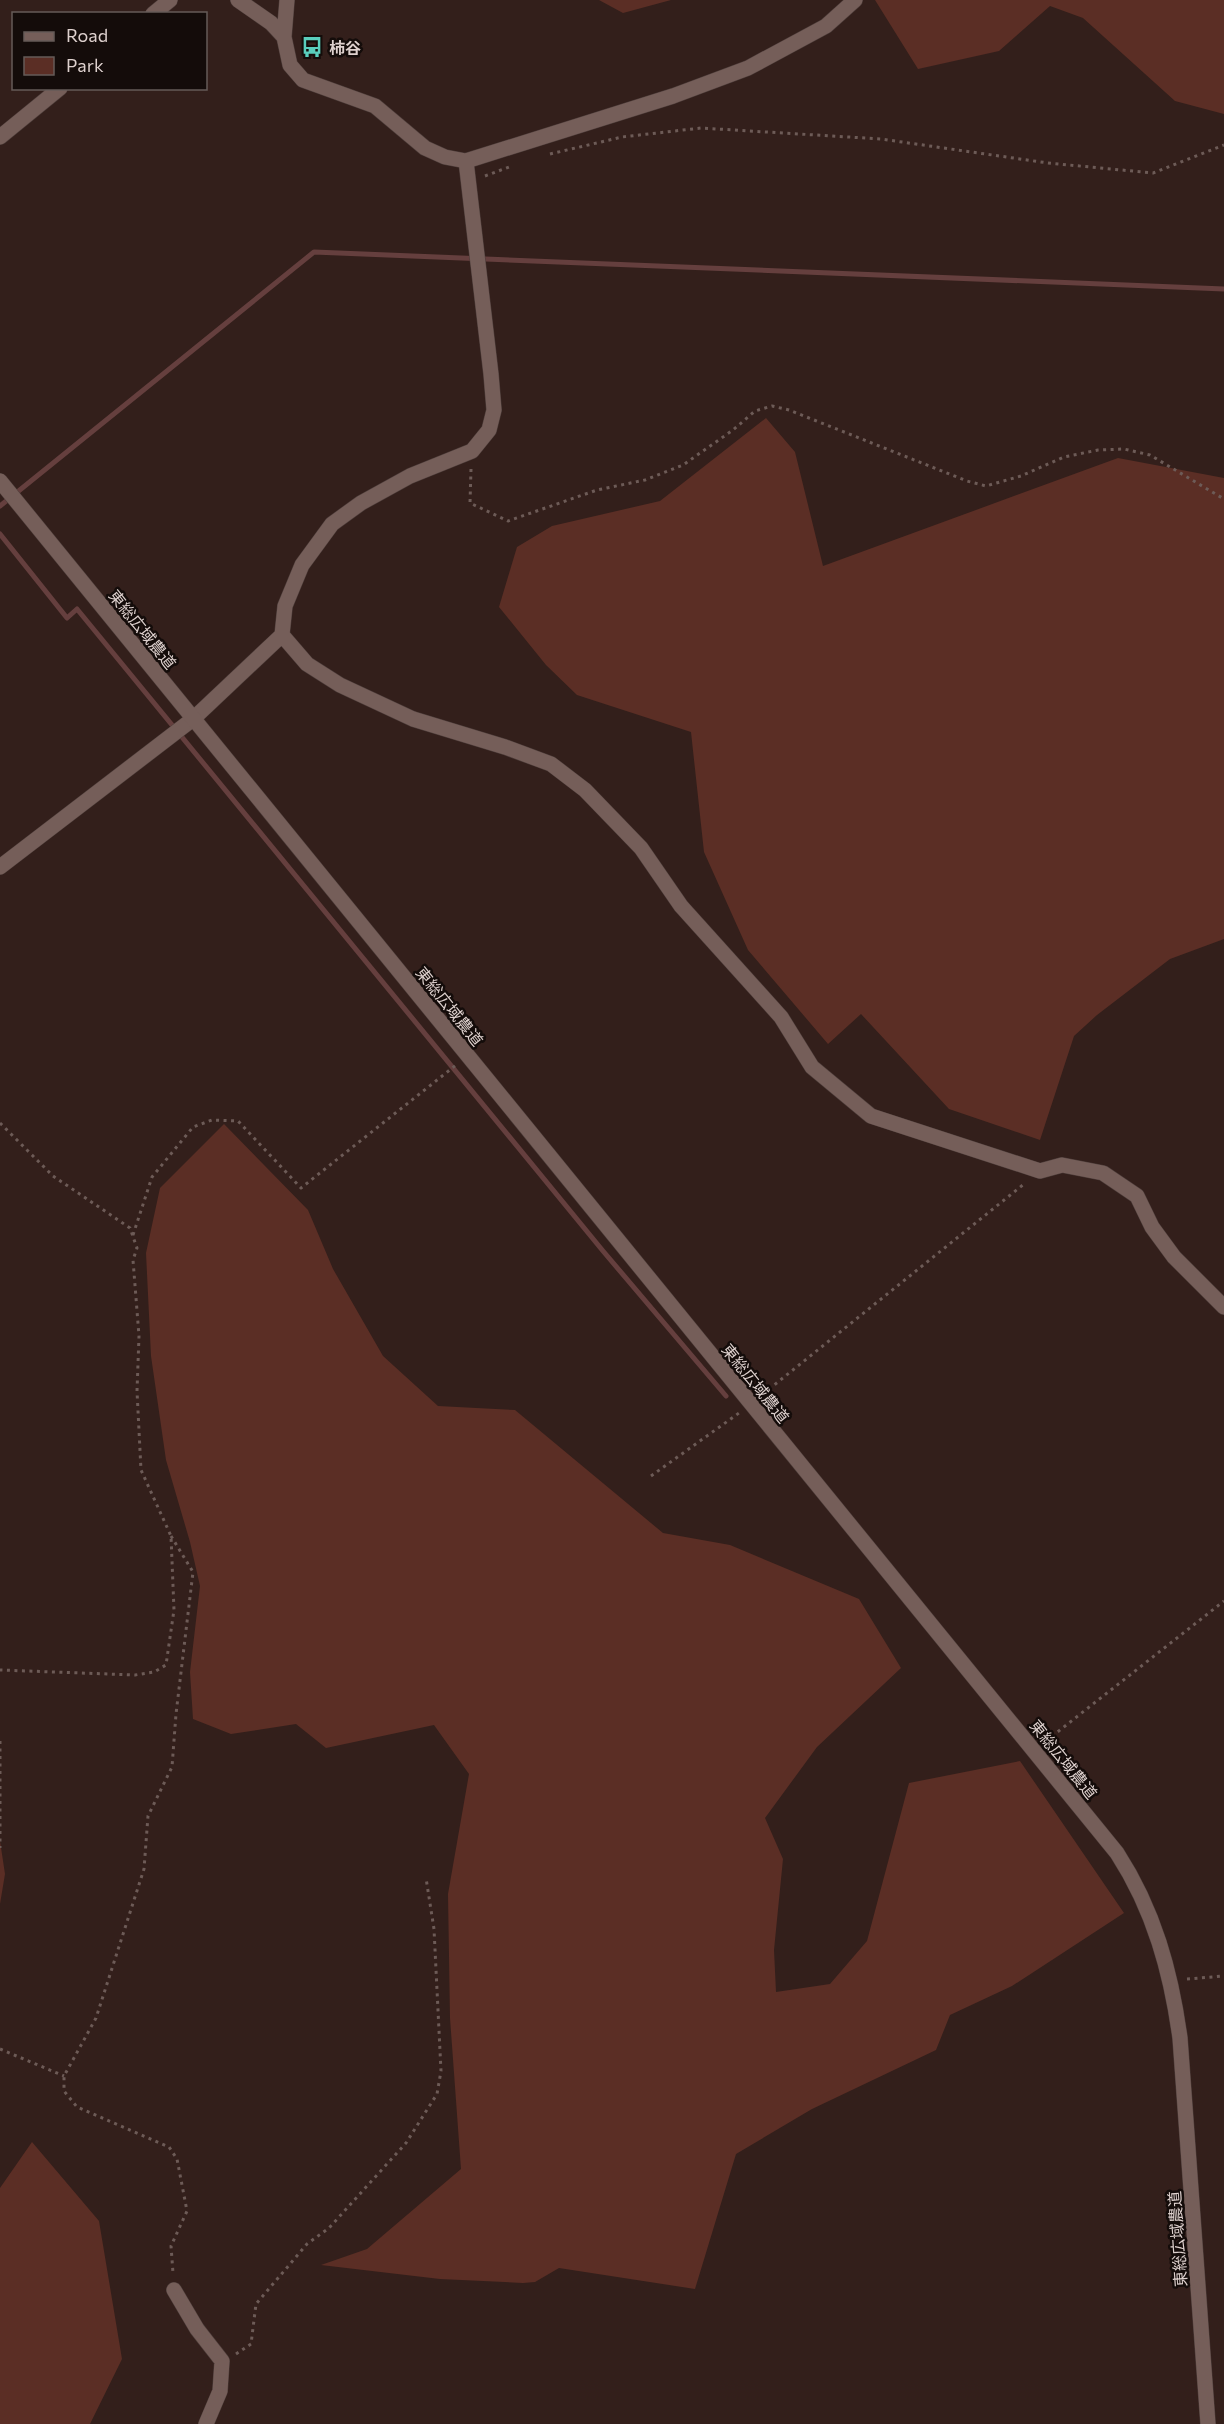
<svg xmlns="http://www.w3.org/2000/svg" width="1224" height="2424" font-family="Commissioner,'Noto Sans JP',sans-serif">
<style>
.green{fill:#5b2e25}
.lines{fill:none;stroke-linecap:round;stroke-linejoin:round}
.stream{stroke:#653f3e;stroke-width:5}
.street-casing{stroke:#4d3d3a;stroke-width:16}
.secondary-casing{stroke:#4d3d3a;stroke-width:16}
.path{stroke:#6d5b57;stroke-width:3;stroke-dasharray:3 4.5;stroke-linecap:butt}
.street{stroke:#755e59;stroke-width:15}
.secondary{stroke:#755e59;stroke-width:15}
.labels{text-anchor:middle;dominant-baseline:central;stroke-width:5;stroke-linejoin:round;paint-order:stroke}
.poi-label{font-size:16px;font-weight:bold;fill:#ded1ce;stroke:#140c0a;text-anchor:start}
.street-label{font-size:16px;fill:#ded1ce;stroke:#140c0a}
</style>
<rect width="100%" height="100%" fill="#331f1b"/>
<path class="green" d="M599,0h72l-48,13z
M875,0h349v114l-49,-13 -92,-83 -33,-12 -51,45 -81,18z
M766,418l29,34 28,114 295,-108 106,20v461l-54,20 -73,56 -23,21 -34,104 -91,-31 -88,-95 -33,30 -80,-94 -44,-98 -13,-120 -114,-37 -31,-30 -47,-58 18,-60 35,-21 108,-25z
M224,1124l84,86 25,59 50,87 55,50 77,4 148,123 67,12 129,54 42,69 -84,79 -52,71 18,41 -9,91 2,42 54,-8 37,-43 42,-158 111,-22 104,152 -112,73 -62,29 -14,35 -124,59 -76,45 -41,135 -136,-21 -24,14 -12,1 -83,-4 -119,-14 46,-16 94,-80 -11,-151 -2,-124 21,-120 -35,-49 -108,23 -30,-24 -65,10 -38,-15 -3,-47 10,-86 -10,-44 -24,-82 -15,-104 -5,-103 14,-65z
M0,1841l5,33 -5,30z
M32,2142l67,79 23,138 -32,65h-90v-236z"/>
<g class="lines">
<path class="stream" d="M0,506l314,-254 910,37
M0,534l67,84 10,-9 526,642 123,145"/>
<defs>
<path id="street" d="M238,0l33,23 13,14
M287,0l-3,37 6,28 13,15 72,26 50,42 20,9 21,4 207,-65 75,-28 78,-42 29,-26
M153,14l17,-14
M0,137l60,-49
M282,635l25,29 33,21 73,34 92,28 46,17 34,26 56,58 40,58 100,111 31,50 59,49 169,55 22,-6 41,8 34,23 15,31 22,30 50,50
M0,867l193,-148 89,-84 3,-29 17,-41 30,-41 29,-21 49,-27 62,-25 17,-21 5,-20 -3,-36 -25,-213
M174,2290l23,39 25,32 -2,30 -14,33"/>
<path id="secondary" d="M0,481l1117,1372c37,57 54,119 63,185l28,386"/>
</defs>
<use href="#street" class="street-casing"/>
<use href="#secondary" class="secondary-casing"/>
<path class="path" d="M550,154l72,-17 79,-9 180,11 167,24 105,10 71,-28
M485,176l24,-9
M471,469l-1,34 38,18 89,-31 48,-10 38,-15 50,-35 22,-19 17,-5 17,4 178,71 19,5 35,-10 43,-19 34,-7 26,-1 26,6 74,44
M0,1123l53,53 77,52 7,20 -4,12 6,76 -2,55 4,79 30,66 3,74 -8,55 -12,7 -19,3 -135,-5
M133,1235l19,-58 41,-50 19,-7 26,1 63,67 155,-123
M763,1394l261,-210
M651,1476l88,-63
M171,1536l22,36 -17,142 -4,53 -24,49 -4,53 -48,149 -32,58v15l13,16 92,40 8,12 10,52 -16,35 2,27
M0,1741v107
M1046,1741l178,-140
M1187,1979l37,-3
M0,2049l64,27
M236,2354l15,-10 5,-40 51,-60 22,-16 77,-85 31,-49 4,-23 -7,-142 -8,-51"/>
<use href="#street" class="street"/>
<use href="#secondary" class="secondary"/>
</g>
<defs>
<symbol id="bus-bare" viewBox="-9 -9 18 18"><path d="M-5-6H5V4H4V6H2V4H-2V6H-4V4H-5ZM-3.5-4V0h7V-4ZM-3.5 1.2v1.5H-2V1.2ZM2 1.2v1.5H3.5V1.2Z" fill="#5acebd" stroke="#140c0a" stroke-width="2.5" paint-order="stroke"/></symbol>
</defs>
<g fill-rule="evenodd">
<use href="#bus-bare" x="297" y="32" width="30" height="30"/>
</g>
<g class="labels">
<g class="poi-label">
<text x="329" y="47">柿谷</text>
</g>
<g class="street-label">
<text transform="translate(143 629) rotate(51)">東総広域農道</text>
<text transform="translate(450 1006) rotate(51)">東総広域農道</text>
<text transform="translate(756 1383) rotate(51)">東総広域農道</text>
<text transform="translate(1064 1759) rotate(51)">東総広域農道</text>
<text transform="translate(1177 2239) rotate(-94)">東総広域農道</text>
</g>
</g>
<rect x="12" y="12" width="195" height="78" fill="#140c0a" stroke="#655b58" stroke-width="1.5"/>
<rect x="24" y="32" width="30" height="9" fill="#755e59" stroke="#655b58" stroke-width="1.5"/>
<text x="66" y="42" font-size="18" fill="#ded1ce">Road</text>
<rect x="24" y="57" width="30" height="18" fill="#5b2e25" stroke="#655b58" stroke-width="1.5"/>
<text x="66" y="72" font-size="18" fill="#ded1ce">Park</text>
</svg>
